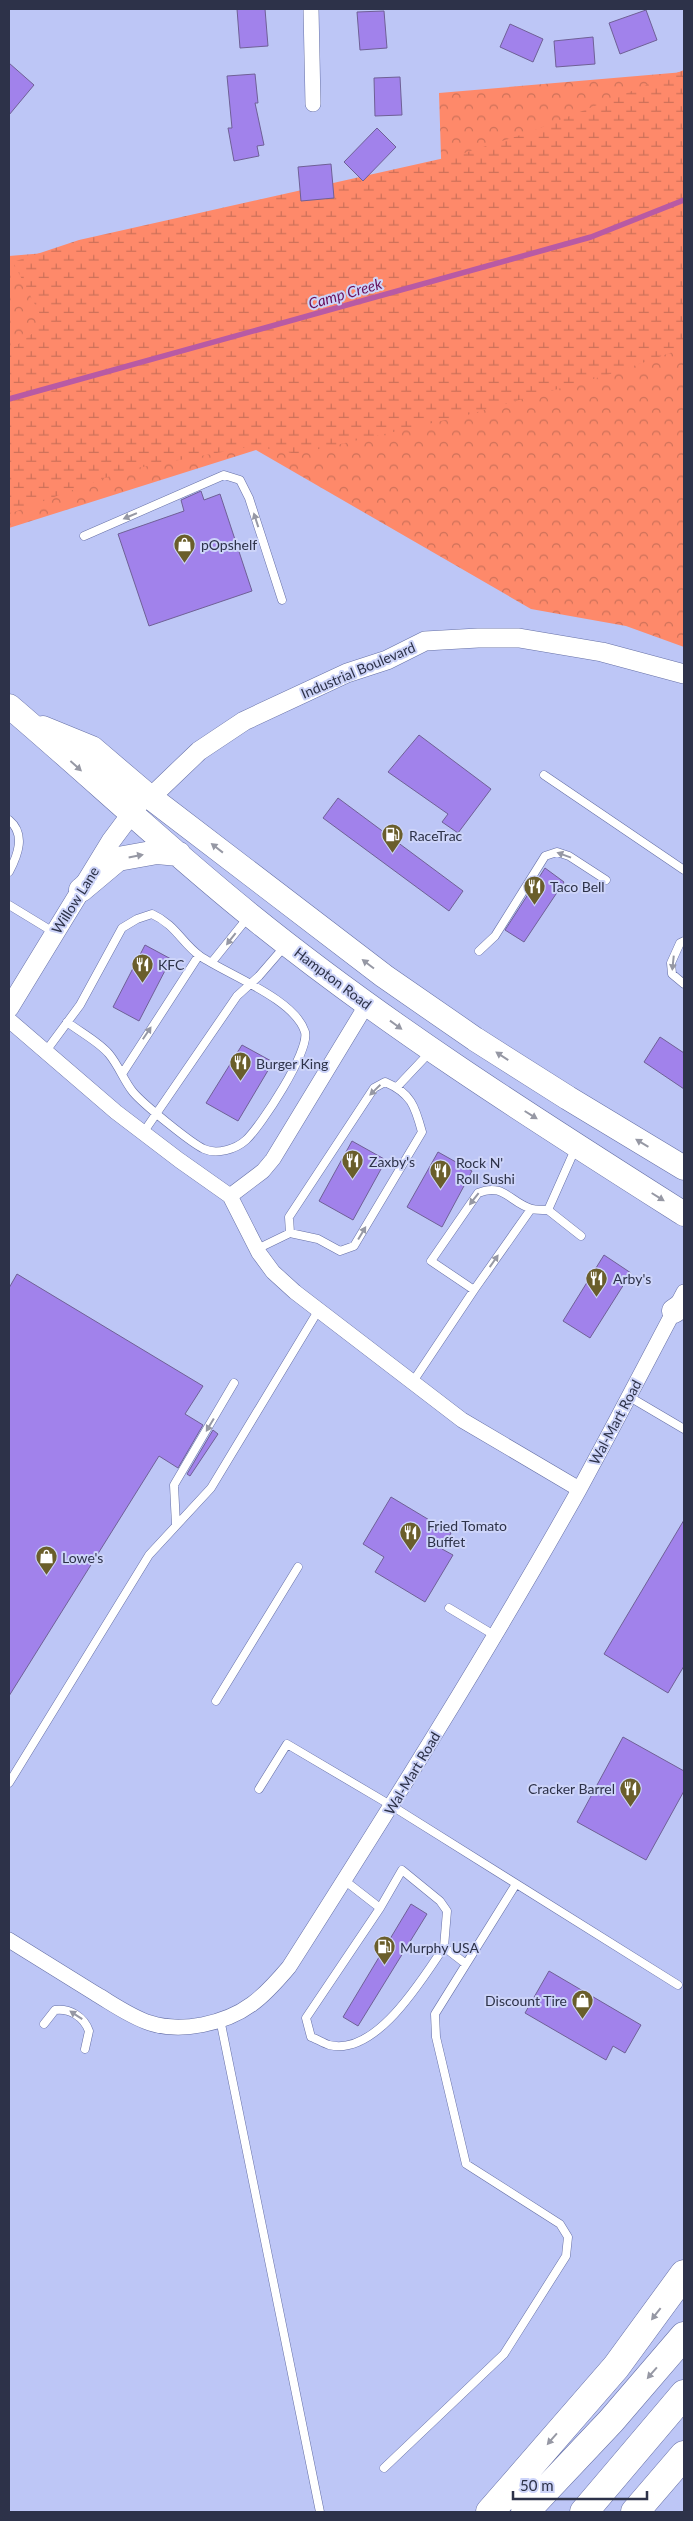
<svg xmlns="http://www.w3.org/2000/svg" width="693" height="2521" font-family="Lato,sans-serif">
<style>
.forest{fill:url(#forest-crowns)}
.wetland{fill:url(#wetland-marsh)}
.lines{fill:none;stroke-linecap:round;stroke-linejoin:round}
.stream{stroke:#b85aa4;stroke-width:5.5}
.building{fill:#a182eb;stroke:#6f6096}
.service-casing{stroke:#6670a6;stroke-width:9}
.minor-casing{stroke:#6670a6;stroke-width:16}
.tertiary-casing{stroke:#6670a6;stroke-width:20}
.primary-casing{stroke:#6670a6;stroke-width:25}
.motorway-casing{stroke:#6670a6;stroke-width:29}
.service{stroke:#fff;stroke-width:8}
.minor{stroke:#fff;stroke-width:15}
.tertiary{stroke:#fff;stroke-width:19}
.primary{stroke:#fff;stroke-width:24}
.motorway{stroke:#fff;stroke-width:28}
.oneway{fill:#9698a4}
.labels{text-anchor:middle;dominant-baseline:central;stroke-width:4;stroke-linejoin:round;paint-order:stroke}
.poi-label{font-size:14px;fill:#2d3249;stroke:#cdd4f9;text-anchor:start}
.street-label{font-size:14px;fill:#2d3249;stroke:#cdd4f9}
.water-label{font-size:15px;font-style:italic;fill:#6a125c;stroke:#cdd4f9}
</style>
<defs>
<pattern id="forest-crowns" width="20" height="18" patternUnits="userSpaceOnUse" patternTransform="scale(1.25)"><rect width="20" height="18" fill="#fe896a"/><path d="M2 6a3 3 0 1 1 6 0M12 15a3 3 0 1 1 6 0" fill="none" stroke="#ce7159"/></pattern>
<pattern id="wetland-marsh" width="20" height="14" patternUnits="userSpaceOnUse" patternTransform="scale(1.25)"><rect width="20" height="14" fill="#fe896a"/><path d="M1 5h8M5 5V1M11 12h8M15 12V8" fill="none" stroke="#ce7159"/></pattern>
</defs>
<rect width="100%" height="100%" fill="#bdc6f6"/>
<path class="forest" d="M684,72v575l-58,-21 -95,-17 -275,-159 -247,78v-272l434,-36 -4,-127z"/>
<path class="wetland" d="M684,70v278l-70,25 -147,42 -170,39 -43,-8 -128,24 -117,44v-163l36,-27 -32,-62 66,-22 379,-85 72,-23z"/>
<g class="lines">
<path class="stream" d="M9,399l582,-162 93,-37"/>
</g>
<path class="building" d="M237,9h28l3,37 -28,2z
M646,10l11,30 -37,14 -11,-31z
M384,11l3,37 -27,2 -3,-38z
M510,24l33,15 -10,23 -33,-15z
M593,37l2,27 -39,3 -2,-26z
M9,63l25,22 -25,30z
M255,74l3,29h-3l9,42 -7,1 2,10 -25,5 -6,-33h4l-5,-52z
M400,77l2,38 -27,1 -1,-38z
M377,128l19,19 -33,34 -19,-19z
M331,164l3,34 -33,3 -3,-34z
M201,491l3,9 16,-6 32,97 -103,35 -31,-92 66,-23 -3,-11z
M419,735l72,54 -33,44 -16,-11 6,-8 -60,-42z
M338,798l125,93 -14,20 -126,-93z
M545,868l19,14 -40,60 -19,-12z
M145,945l26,14 -32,62 -26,-14z
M660,1037l24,16v36l-40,-27z
M242,1045l31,17 -35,59 -32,-18z
M352,1141l34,19 -33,60 -34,-19z
M438,1152l34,19 -30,56 -35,-20z
M604,1255l27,18 -41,65 -27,-17z
M17,1274l186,112 -18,28 18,11 -25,43 -19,-12 -150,240v-408z
M213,1430l5,4 -28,42 -3,-2z
M391,1497l60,36 -9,16 11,6 -28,47 -50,-30 9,-15 -21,-13z
M684,1520v146l-16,27 -64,-39z
M623,1737l61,34v20l-38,69 -69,-38z
M411,1904l16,10 -69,112 -15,-9z
M549,1971l92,54 -16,28 -12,-7 -7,14 -81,-47z"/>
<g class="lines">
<defs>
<path id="service" d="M84,536l140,-61 16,5 9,18 33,102
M544,775l140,95
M9,820c17,14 9,35 0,52
M9,905l46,28
M684,941l-4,2 -9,20 1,11 12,10
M479,951l16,-15 50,-80 12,-4 12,4 37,24
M212,962l37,-46
M46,1051l34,-46 42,-77 15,-9 15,-5c24,11 29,28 48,42 28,19 95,43 105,76 5,19 -44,94 -59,108 -10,9 -29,15 -42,9 -13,-6 -61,-45 -71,-57 -9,-11 -14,-26 -24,-38 -10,-12 -29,-22 -42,-32
M122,1074l77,-119
M397,1087l33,-35
M143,1133l94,-137 22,-20 26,-30
M576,1147l-28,63 33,26
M531,1209l-57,81 -43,-29 47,-68c26,-11 32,10 54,16 5,1 11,1 16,1
M257,1249l33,-16 28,6 22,12 14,-5 68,-114c-7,-26 -11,-39 -37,-50l-11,6 -85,129 1,16
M412,1383l62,-93
M628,1396l56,33
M176,1525l-2,-40 60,-102
M449,1608l45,27
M216,1701l82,-134
M9,1783l140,-228 62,-67 107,-177
M259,1789l28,-45 105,62 286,179
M344,1880l36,28 22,-38 38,31 7,10 -3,36 22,17
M380,1908l-74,110 5,19c6,2 12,6 18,8 47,12 93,-66 115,-98
M220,2019l100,493
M44,2024l11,-14c15,-2 29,7 34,21l-4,18
M384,2468l120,-114 62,-98 2,-19 -8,-13 -94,-60 -30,-127 -1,-23 81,-130"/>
<path id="minor" d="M311,9l2,95
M9,1020l107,92 63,48 51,36 29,57 14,19 22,20 167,128 117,69
M230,1196l33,-25 10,-12 94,-155
M9,1940c29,18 58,36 87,54 17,10 35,23 54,29 31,10 75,1 102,-19 14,-10 26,-24 37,-37 100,-157 199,-315 290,-477 36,-66 70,-132 105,-198"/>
<path id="tertiary" d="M151,797l48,-46 45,-30 103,-48 40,-13 38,-19 53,-3h41l83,14 82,22
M9,1008l102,-167 35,-47"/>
<path id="primary" d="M9,706c81,69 158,142 241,209 137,111 286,205 434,299
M43,728l49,20 54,46 238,182 91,63 93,59 116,70
M81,890l37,-31 39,-7 22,2
M674,1311l10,-7"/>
<path id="motorway" d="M490,2512l126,-145 68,-93
M525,2512l86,-91 73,-85
M584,2512l100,-118
M635,2512l49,-57"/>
</defs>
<use href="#service" class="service-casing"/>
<use href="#minor" class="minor-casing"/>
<use href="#tertiary" class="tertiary-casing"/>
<use href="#primary" class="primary-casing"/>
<use href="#motorway" class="motorway-casing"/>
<use href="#service" class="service"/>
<use href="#minor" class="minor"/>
<use href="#tertiary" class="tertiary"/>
<use href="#primary" class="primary"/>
<use href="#motorway" class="motorway"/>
</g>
<defs><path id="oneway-solid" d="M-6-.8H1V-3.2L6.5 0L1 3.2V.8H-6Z" transform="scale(1.25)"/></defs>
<g class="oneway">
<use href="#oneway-solid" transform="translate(130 516) rotate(157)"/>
<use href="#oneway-solid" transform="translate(256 520) rotate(-108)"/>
<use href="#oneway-solid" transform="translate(76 766) rotate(42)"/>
<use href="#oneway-solid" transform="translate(217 848) rotate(-142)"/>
<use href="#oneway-solid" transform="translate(564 855) rotate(-160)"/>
<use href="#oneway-solid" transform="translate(136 856) rotate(-11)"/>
<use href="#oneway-solid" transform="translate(231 939) rotate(128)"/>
<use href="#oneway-solid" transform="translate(673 963) rotate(96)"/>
<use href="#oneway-solid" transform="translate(368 964) rotate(-143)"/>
<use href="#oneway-solid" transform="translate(396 1025) rotate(36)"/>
<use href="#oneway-solid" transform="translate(147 1033) rotate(-56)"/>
<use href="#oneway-solid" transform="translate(502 1056) rotate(-147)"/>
<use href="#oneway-solid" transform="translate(375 1090) rotate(136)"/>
<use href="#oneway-solid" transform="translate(531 1115) rotate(32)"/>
<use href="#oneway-solid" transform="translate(642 1143) rotate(-149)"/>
<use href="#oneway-solid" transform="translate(658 1197) rotate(32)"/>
<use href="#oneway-solid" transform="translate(474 1199) rotate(128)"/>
<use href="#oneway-solid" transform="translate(362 1233) rotate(-59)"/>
<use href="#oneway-solid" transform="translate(494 1261) rotate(-55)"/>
<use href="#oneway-solid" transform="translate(210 1425) rotate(121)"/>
<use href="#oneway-solid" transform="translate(76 2015) rotate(-147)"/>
<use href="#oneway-solid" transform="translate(656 2314) rotate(128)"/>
<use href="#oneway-solid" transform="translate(652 2373) rotate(131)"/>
<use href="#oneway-solid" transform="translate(552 2439) rotate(131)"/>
</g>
<defs>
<symbol id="shop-pin" viewBox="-11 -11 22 30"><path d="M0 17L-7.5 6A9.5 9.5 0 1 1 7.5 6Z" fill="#6a5e2b" stroke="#cdd4f9"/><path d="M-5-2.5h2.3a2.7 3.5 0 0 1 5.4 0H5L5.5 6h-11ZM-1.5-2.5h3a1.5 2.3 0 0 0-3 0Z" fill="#fff"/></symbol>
<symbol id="fuel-pin" viewBox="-11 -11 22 30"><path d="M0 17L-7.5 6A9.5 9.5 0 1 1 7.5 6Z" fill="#6a5e2b" stroke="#cdd4f9"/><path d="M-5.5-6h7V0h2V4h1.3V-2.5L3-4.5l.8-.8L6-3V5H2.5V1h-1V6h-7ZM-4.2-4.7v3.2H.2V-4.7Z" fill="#fff"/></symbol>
<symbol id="restaurant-pin" viewBox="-11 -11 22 30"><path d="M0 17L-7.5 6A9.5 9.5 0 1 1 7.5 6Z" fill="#6a5e2b" stroke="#cdd4f9"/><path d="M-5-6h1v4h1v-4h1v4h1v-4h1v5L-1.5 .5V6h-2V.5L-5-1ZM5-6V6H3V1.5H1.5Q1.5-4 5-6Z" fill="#fff"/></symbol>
</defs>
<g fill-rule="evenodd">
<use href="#shop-pin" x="172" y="532" width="25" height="34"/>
<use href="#fuel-pin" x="380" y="822" width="25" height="34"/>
<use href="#restaurant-pin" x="522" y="874" width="25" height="34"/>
<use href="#restaurant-pin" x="130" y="952" width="25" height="34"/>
<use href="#restaurant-pin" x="228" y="1050" width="25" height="34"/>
<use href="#restaurant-pin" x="340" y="1148" width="25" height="34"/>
<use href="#restaurant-pin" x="428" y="1158" width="25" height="34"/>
<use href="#restaurant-pin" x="584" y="1266" width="25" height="34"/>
<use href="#restaurant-pin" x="398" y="1520" width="25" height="34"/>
<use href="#shop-pin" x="34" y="1544" width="25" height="34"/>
<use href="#restaurant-pin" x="618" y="1776" width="25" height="34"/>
<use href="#fuel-pin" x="372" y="1934" width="25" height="34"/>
<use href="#shop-pin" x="570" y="1988" width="25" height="34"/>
</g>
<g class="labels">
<g class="poi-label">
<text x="201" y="544">pOpshelf</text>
<text x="409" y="835">RaceTrac</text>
<text x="550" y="886">Taco Bell</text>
<text x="158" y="964">KFC</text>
<text x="256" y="1063">Burger King</text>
<text x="369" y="1161">Zaxby's</text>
<text x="456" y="1162">Rock N'<tspan x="456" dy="16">Roll Sushi</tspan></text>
<text x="613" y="1278">Arby's</text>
<text x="427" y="1525">Fried Tomato<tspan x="427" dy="16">Buffet</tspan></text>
<text x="62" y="1557">Lowe's</text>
<text x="615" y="1788" text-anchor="end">Cracker Barrel</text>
<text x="400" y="1947">Murphy USA</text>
<text x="567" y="2000" text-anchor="end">Discount Tire</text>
</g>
<g class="street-label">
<text transform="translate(358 670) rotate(-23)">Industrial Boulevard</text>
<text transform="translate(75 900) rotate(-58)">Willow Lane</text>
<text transform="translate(333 978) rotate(37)">Hampton Road</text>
<text transform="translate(615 1422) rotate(-62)">Wal-Mart Road</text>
<text transform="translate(412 1773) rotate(-59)">Wal-Mart Road</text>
</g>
<g class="water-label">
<text transform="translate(345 293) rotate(-16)">Camp Creek</text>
</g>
</g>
<rect width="693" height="2521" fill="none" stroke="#2d3249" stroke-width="20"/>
<path d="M513 2491v8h134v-8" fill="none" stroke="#2d3249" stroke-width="2.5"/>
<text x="520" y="2491" font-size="15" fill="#2d3249" stroke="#cdd4f9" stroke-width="4" paint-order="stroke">50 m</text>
</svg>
